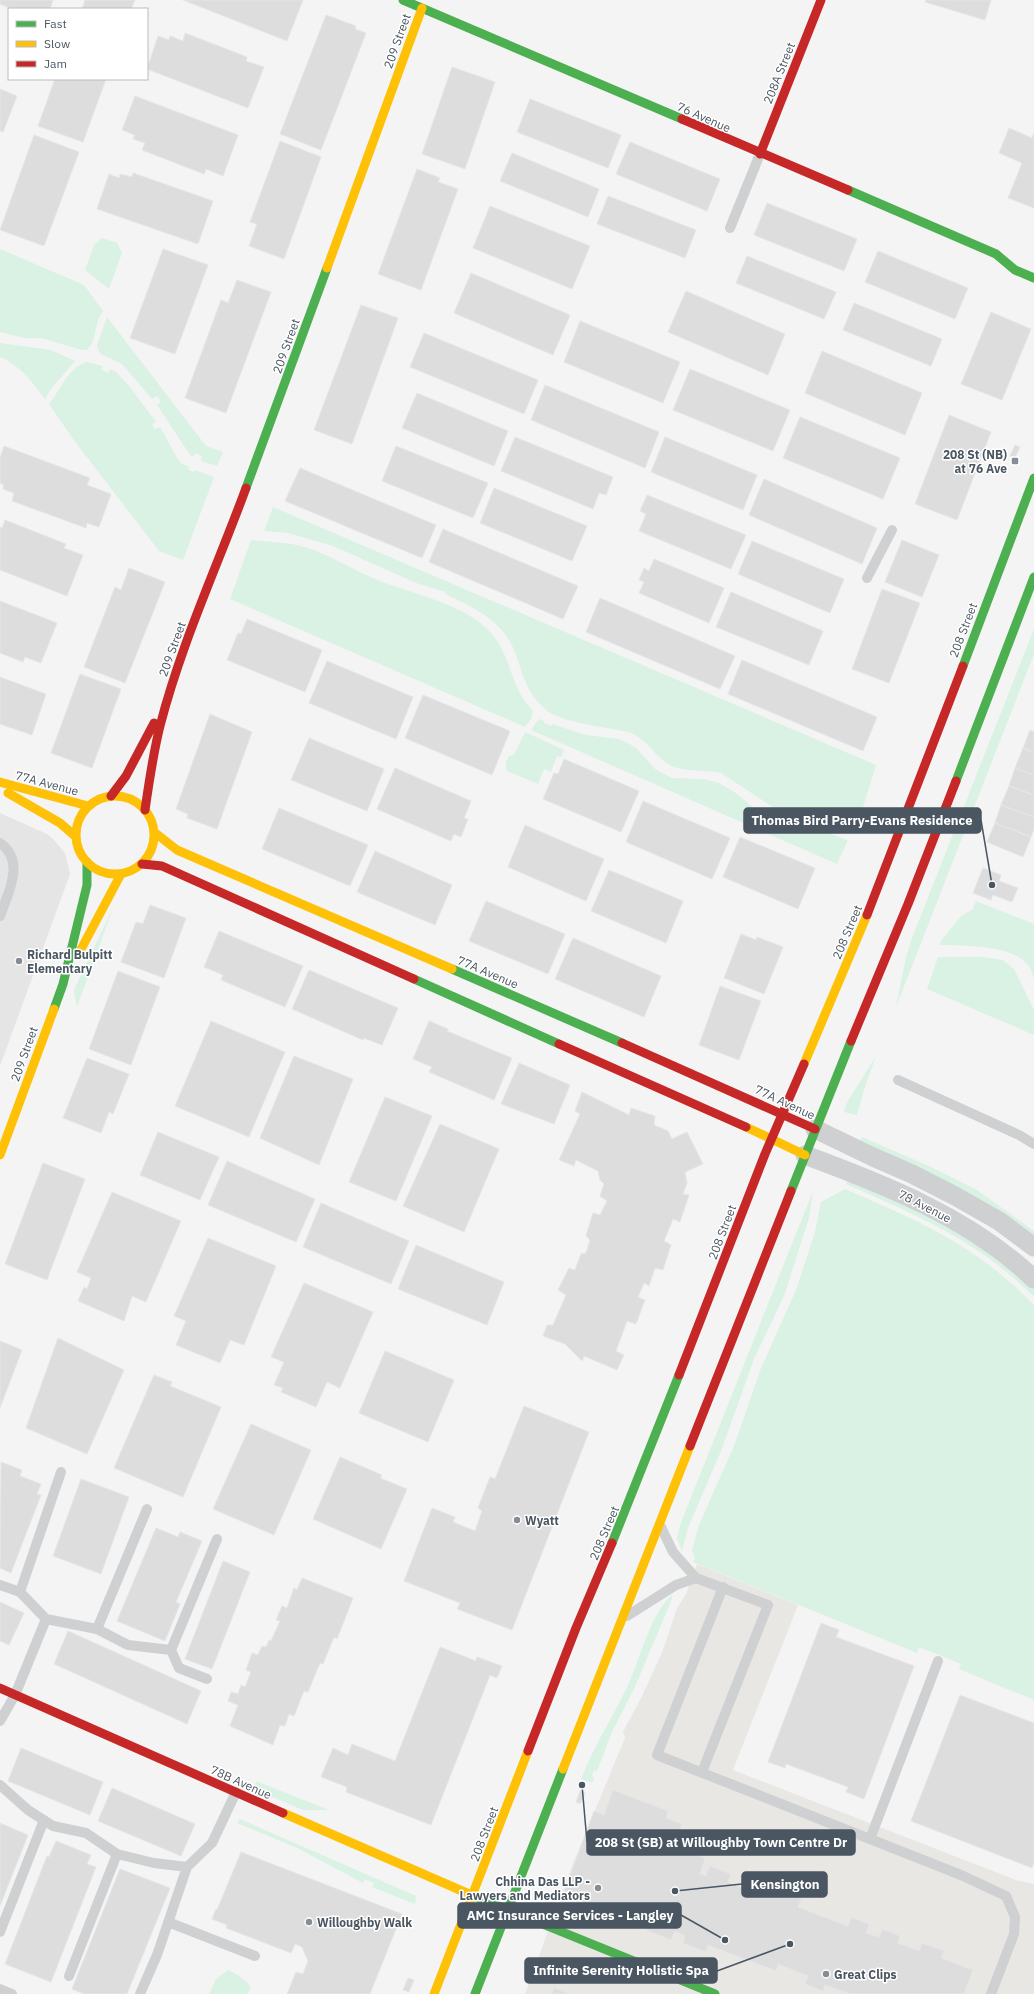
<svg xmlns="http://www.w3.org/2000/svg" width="1034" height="1994" font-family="'IBM Plex Sans',sans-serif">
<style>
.commercial{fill:#e8e7e3}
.education{fill:#e6e5e6}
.green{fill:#d9f2e3}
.building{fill:#ddddde;stroke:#e5e6e7}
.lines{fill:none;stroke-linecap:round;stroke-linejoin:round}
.lane{stroke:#ced0d2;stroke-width:10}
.street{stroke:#ced0d2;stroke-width:19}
.fast{stroke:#4caf50;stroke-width:9}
.slow{stroke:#ffc107;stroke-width:9}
.jam{stroke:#c62828;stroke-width:9}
.poi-dot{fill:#868d94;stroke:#fff;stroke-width:1.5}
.labels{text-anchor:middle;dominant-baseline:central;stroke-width:3;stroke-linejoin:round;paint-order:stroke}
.street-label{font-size:12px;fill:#4a5661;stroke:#fff}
.poi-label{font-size:12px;font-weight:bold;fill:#4a5661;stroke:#fff;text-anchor:start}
.leader{fill:none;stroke:#4a5661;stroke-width:1.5}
.callout-dot{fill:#4a5661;stroke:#fff;stroke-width:1.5}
.callout{fill:#4a5661;stroke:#4a5661;stroke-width:1.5}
.callout-label{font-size:13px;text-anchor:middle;font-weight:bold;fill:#fff}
</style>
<rect width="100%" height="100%" fill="#f4f4f4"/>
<path class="commercial" d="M697,1564l101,41 -65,165 283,110 18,4v110h-509l47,-128 53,-128 -2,-6 18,-34 21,-45 15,-45 9,-14z"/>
<path class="education" d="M0,813l47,21 6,5 12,14 5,21 -70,192z"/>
<path class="green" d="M102,238l15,5 5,10 -13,36 -24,-19 9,-25z
M0,249l84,36 19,26c-9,11 -6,30 -16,39h-5l-41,-12h-17l-24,-6z
M107,317l99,129 17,6 -6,14 -16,-5 1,-5 -7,-3 -2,4 -3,-2 -33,-50 4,-3 -4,-6 -5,3 -30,-35 -21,-10 -3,-4 -1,-5z
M0,343l51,7 24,11 -25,29 -5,9c-13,-17 -24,-33 -45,-42z
M87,362l16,4 -1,4 6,3 2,-4 6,3 14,15 26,35 -4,2 3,5 5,-2 17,31 5,6 7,3 -1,3 6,2 1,-2 19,7 -31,83 -24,-9 -86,-112 -24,-35c11,-13 19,-37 38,-42z
M273,507l603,258 -13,42 -11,23 -17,-7 -15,-3 -32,-3 -67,-44c-17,-4 -38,0 -53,-9 -15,-10 -23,-27 -40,-32 -21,-5 -69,-9 -84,-24 -21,-20 -20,-34 -30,-58 -12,-30 -41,-43 -69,-56l1,-2 -30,-9 -83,-37 -45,-13 -24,-2z
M251,540c15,2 31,2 46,5 27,6 52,23 78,34 36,15 89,24 115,53 23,25 18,53 43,79l-2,8 -6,8 -295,-128z
M1034,629v25l-138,353 10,-50 6,-19z
M539,719l5,2v2l7,3 1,-2 34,11 33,4 9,4 8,5 19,21 17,9 32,1 15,4 14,8 41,33 9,3 39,4 26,9 -11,24 -306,-134z
M525,732l39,18 -3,7 -4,-1 -6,16 -7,-3 -6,15 -31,-13c-2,-6 -1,-9 2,-15l5,-1z
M976,901l58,23v56c-1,-4 -2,-9 -4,-12 -15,-24 -64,-22 -90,-23l1,-4 20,-25 12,-7z
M113,908l-36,99 -3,-14 1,-6z
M938,957h45l20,3 11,9 20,41v25l-107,-46z
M876,1056l-12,34 -7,25 -13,-3 2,-8z
M862,1137l67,29 48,24 57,41v8l-175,-97z
M849,1178l102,47 83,63v9c-57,-57 -116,-81 -188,-113z
M845,1189c74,32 131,56 189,116v395l-75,-31 2,-5 -42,-17 -2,6 -224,-91 2,-4 -3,-8 7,-25 35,-79 27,-78 35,-78 19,-58 6,-30z
M813,1191l-4,27 -25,78 -30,63 -33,92 -33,77 -6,23 -5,-12 3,-14z
M672,1595v4l-38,90 -22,43 -15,39 -3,-1 -2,6 2,2 -2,5 -11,-4c13,-33 33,-64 48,-96 11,-25 23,-72 43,-88z
M256,1781l73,29h-26l-49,-21z
M240,1819l176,77 -1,8 -43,-17 2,-4 -9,-4 -2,4 -66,-35 -60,-25z
M228,1970c10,5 18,9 23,18l-4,6h-38l7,-15z"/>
<path class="building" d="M0,0h53l-3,9h-37l-13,-5z
M85,0h50l-4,9h-49z
M183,0h120l-16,41z
M926,0h65l-6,20 -60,-18z
M326,15l30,11 -1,3 11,4 -45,117 -41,-16z
M185,33l62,24 -1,4 18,6 -16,41 -101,-39 11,-33 11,4 1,-4 13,5z
M452,67l43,15 -30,87 -43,-15z
M55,79h51l-23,63 -45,-16z
M0,89l17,7 -14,36 -3,-1z
M135,96l103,39 -15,41 -17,-7 -2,5 -62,-24 3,-7 -12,-4 2,-4 -13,-5z
M530,99l91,36 -13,33 -91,-36z
M1009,128l23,10 2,-5v75l-26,-10 14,-35 -23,-10z
M34,135l45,17 -35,94 -44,-16z
M280,141l41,16 -37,102 -35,-13 8,-22 -7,-2z
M630,142l90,37 -13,32 -91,-37z
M512,153l87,36 -11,28 -88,-36z
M417,169l23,9 -2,4 20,7 -37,101 -43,-16z
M133,173l80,28 -15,43 -101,-35 12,-35 10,4 1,-4 12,3z
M608,196l88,34 -11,28 -88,-34z
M767,203l90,36 -13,32 -90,-36z
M490,206l100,40 -18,43 -99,-41z
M163,249l45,16 -33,89 -45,-16z
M878,251l90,37 -13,31 -90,-37z
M747,256l89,36 -12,27 -88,-36z
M471,273l99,42 -17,40 -99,-42z
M237,280l34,12 -45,121 -41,-15 36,-98 7,3z
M686,291l99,43 -17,41 -100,-43z
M854,303l88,36 -11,27 -88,-36z
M361,305l37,13 -46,126 -38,-14z
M991,312l40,17 -29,71 -41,-16z
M580,321l100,41 -17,41 -99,-41z
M424,333l114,47 -14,34 -114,-47z
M822,351l100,42 -17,42 -100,-42z
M690,369l100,41 -17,41 -100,-41z
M545,385l114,47 -14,36 -114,-48z
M417,393l91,38 -14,35 -92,-38z
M949,415l42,17 -34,88 -42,-16z
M800,417l100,41 -17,41 -100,-41z
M515,437l98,40 -7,18 -7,-2 -6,16 -92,-38z
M665,437l92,38 -14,35 -92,-38z
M1015,445l5,2 -5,11 -5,-2z
M4,446l86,32 -3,7 24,9 -12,33 -12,-4 -1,5 -74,-27 2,-8 -11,-4 1,-4 -4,-2v-25z
M396,446l92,37 -15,35 -91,-37z
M300,468l136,57 -14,33 -137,-57z
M764,479l113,49 -15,36 -113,-49z
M494,488l93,38 -15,35 -92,-38z
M647,495l99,40 -15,34 -92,-38 7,-17 -6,-3z
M5,520l61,24 -2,4 19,7 -16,41 -67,-26v-43l2,1z
M443,529l135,57 -15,33 -134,-57z
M902,540l37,15 -17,42 -37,-15z
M752,541l92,38 -14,34 -92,-39z
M654,559l70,29 -15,35 -70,-30 5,-11 -5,-2 5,-12 5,3z
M129,568l36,14 -40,101 -41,-16 31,-80 6,3z
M882,589l38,14 -31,80 -37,-14z
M731,592l92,39 -14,34 -93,-38z
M600,598l135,58 -15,33 -134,-57z
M0,601l57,22 -16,40 -16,-6 -2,5 -23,-9z
M247,619l75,31 -17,42 -78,-32 11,-27 3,1z
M742,660l135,57 -14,34 -135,-57z
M327,661l86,36 -17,42 -87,-36z
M80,674l41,15 -29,79 -41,-15z
M0,677l46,17 -14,41 -32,-11z
M423,695l87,36 -18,44 -87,-37z
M210,714l42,18 -35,97 -30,-11 1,-4 -12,-5z
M1030,730l4,2v21l-11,-5z
M309,738l75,31 -17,42 -76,-31z
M1023,748l11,5v22l-19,-7z
M564,759l75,32 -18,41 -78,-33 11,-26 4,1z
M395,768l76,33 -7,17 4,1 -7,18 -7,-3 -3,7 -74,-32z
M1015,768l19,7v20l-25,-9z
M1009,786l25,9v22l-33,-12z
M643,801l87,37 -18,41 -86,-37z
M1001,805l33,12v12l-3,8 -36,-14z
M279,808l89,37 -18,41 -88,-37z
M995,823l36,14 -8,20 -36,-15z
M525,825l79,34 -18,42 -78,-34z
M740,837l75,31 -17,41 -75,-32z
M375,851l77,34 -17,40 -78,-33z
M983,868l18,7 -2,6 19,7 -6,14 -19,-7 -2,5 -18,-7z
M609,870l74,31 -17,42 -75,-32z
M486,901l79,33 -17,40 -79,-33z
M150,905l36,13 -22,60 -43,-16 15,-40 7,2z
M219,931l84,35 -18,41 -64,-27 2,-5 -19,-8z
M741,934l15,6 1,-3 26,10 -19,47 -40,-16z
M573,938l88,38 -17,41 -89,-38z
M309,970l89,38 -16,37 -18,-7 -1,2 -71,-31z
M118,971l42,16 -29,78 -42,-16z
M720,986l41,15 -22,59 -40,-15z
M211,1021l74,31 -36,85 -74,-31z
M429,1021l19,8 -1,2 65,27 -18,42 -65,-28 3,-5 -19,-8z
M294,1056l59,23 -34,86 -59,-27z
M87,1058l42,16 -16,40 -4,-2 -8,21 -38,-15z
M519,1063l51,22 -16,39 -53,-20z
M582,1092l47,23 2,-7 24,8 -1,9 14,6 4,8 15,-7 16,32 -18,8 2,11 -4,11 6,1 -9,27 -7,-3 -9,22 7,4 -8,25 -8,-2 -6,18 -5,-3 -6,14 7,3 -9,24 -9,-3 -11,30 8,4 -7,15 -33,-14 -2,5 -17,-17 -22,-8 4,-11h6l13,-30 -8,-5 11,-22 6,2 6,-16 5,-1 4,-13 -4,-4 7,-23 7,2 7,-14 -7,-5 4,-12 -4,-4 -2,-9 -22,-11 -2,6 -15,-6 21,-46 -5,-3z
M385,1097l47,19 -36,85 -47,-19z
M440,1124l59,25 -35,83 -61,-26z
M158,1132l61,25 -19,43 -60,-25z
M227,1161l88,38 -19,43 -88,-37z
M43,1163l42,16 -38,101 -42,-16z
M112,1192l69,29 -35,81 -14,-6 -8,25 -46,-20 6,-14 3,2 4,-11 -14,-6z
M321,1203l88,38 -18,43 -88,-37z
M208,1238l68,28 -32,79 -14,-5 -10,23 -44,-18 10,-24 -12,-5z
M416,1245l88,37 -17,43 -89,-36z
M304,1283l69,29 -33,76 -13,-6 -11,25 -35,-15 2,-4 -9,-3 10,-23 -13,-5z
M58,1338l66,32 -37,84 -61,-26z
M0,1341l22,9 -22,58z
M385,1351l69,29 -26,62 -69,-29z
M154,1375l18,7 -2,4 51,21 -38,90 -69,-29z
M524,1406l65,26 -77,198 -55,-21 3,-6 -56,-22 28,-73 23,9 -2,5 22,9 7,-20 -4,-3 12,-31 5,2z
M251,1424l60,26 -37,85 -61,-26z
M340,1457l42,18 -2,3 27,11 -26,60 -68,-30z
M1,1462l21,8 -2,6 21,8 -4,10 4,1 -30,78 -11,-5z
M81,1479l48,18 -28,77 -48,-18z
M156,1528l22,9 2,-5 22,9 -26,61 4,2 -15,37 -48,-20z
M223,1561l27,11 -38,97 -27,-10z
M302,1578l51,20 -16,41 -3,-2 -11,27 -3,-1 -12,29 -4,-1 -10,25 -5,-2 -4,12 -5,-1 -7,20 -43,-19 8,-21 -10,-4 3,-9 7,2 3,-9 4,2 6,-15 -5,-2 6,-17 6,2 4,-9 4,1 3,-7 2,1 9,-20 -4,-1 6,-14 5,2 7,-20 3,2z
M0,1602l24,11 -15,32 -9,-4z
M821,1623l18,7 -3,7 78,29 -50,133 -18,-7 2,-5 -62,-23 -1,4 -17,-6z
M68,1631l133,60 -14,33 -133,-60z
M440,1647l36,14 1,-4 25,9 -5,12 -7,-3 -59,150 -85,-33 1,-5 -26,-10 12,-29 15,7 4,-11 43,17z
M960,1695l74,28v139l-2,6 -121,-47z
M21,1748l82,34 -13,33 -82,-34z
M112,1788l83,36 -14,32 -83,-35z
M613,1790l55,21 -2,7 16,6 -11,30 4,1 3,-7 27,10 -5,16 6,2 4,-10 21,8 -3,8 18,7 4,-11 52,19 -4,10 50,19 3,-9 18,7 -3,9 13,4 3,-8 18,7 -2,7 21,8 3,-8 22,8 -3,7 32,12 -9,24h-114l-25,-9 -2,6 -18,-7 3,-8 -30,-12 -2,7 -68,-26 -2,7 -23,-9 2,-7 -10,-5 -4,9 -25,-10 2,-7 -17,-6 -4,11 -48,-19 3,-8 -19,-7 31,-83 10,4z
M580,1791l5,2 -5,11 -4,-2z
M0,1823l28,12 -28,71z
M56,1841l35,14 -4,9 9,3 -45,115 -46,-18 42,-108 2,1z
M241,1852l161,62 -32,80h-83l9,-22 7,2 5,-13 -6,-14 -7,-3 -4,9 -65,-25 1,-3 -15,-6 4,-10 1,1z
M120,1869l50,19 -43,106h-43l-12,-5z
M408,1978l6,2 -5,12 -6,-2z
M554,1988l16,6h-18z"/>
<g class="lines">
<path class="lane" d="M730,228l30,-74
M867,578l25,-48
M0,843c26,18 8,50 0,73
M898,1080l121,55 15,9
M661,1527l12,25 23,26 72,27 -66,167
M0,1585l20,7
M723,1587l-66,168 304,120 45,21 9,21 -1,17 -23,60
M627,1616l49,-31 20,-7
M46,1619l-26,-27 41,-120
M97,1629l31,16 43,5 46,-111
M171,1650l8,18 28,11
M0,1721l15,-26 31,-76 51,10 50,-120
M0,1785l28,25 25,16 33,7 31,21 37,9 33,4 25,-24 24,-51
M870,1839l68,-178
M168,1922l87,34
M0,1932l44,-112
M69,1976l48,-122
M0,1989l12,5
M140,1994l17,-39 30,-88"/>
<path class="street" d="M815,1129l58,28 39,17 43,22 44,25 35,26
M805,1155c81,30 165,63 229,124"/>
<path class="fast" d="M403,0l279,119
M848,190l148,64 19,16 19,8
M246,488l81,-220
M963,666l71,-188
M956,781l78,-204
M452,969l170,74
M414,979l145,65
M54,1009l9,-25 24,-99v-23
M791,1191l60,-150
M612,1543l67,-168
M476,1897l239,97
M475,1994l88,-225"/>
<path class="slow" d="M327,268l95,-260
M0,782l88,24
M8,793l52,30 15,13
M76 835a39 39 0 1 1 78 0a39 39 0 1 1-78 0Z
M154,832l23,18 275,119
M79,953l42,-79
M804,1064l63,-149
M746,1127l59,28
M0,1155l54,-146
M563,1769l127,-323
M283,1813l193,84
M434,1994l94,-243"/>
<path class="jam" d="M682,119l166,71
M760,154l61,-154
M111,796l15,-20 28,-53
M145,810c4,-28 8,-56 15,-84 21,-82 57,-159 86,-238
M142,864l20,2 252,113
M867,915l96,-249
M851,1041l57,-137 48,-123
M622,1043l193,86
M559,1044l187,83
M679,1375l86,-221 39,-90
M690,1446l101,-255
M0,1688l283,125
M528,1751l48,-123 36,-85"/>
</g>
<g class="poi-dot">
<rect x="1011" y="457" width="8" height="8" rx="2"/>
<circle cx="19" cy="961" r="4"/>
<circle cx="517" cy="1520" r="4"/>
<circle cx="598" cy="1888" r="4"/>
<circle cx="309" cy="1922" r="4"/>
<circle cx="826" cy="1974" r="4"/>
</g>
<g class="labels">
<g class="street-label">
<text transform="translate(397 41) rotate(-70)">209 Street</text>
<text transform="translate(779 73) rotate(-68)">208A Street</text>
<text transform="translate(704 117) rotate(24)">76 Avenue</text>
<text transform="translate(286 346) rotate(-70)">209 Street</text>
<text transform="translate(963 630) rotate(-69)">208 Street</text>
<text transform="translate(172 649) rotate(-70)">209 Street</text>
<text transform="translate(47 783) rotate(15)">77A Avenue</text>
<text transform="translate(847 932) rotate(-67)">208 Street</text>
<text transform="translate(488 972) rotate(23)">77A Avenue</text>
<text transform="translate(24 1054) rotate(-70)">209 Street</text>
<text transform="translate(785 1102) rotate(25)">77A Avenue</text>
<text transform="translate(925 1206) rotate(27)">78 Avenue</text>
<text transform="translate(722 1232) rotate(-69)">208 Street</text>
<text transform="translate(604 1533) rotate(-67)">208 Street</text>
<text transform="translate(241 1782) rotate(24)">78B Avenue</text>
<text transform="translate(484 1834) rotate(-69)">208 Street</text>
</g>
<g class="poi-label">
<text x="1007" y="454" text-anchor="end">208 St (NB)<tspan x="1007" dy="14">at 76 Ave</tspan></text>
<text x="27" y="954">Richard Bulpitt<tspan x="27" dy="14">Elementary</tspan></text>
<text x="525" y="1520">Wyatt</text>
<text x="590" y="1881" text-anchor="end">Chhina Das LLP -<tspan x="590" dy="14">Lawyers and Mediators</tspan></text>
<text x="317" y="1922">Willoughby Walk</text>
<text x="834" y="1974">Great Clips</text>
</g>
</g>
<path class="leader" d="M992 885L981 820M582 1785L587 1842M675 1891L742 1884M725 1940L681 1915M790 1944L717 1971"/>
<g class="callout-dot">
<circle cx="992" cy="885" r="4"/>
<circle cx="582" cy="1785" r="4"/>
<circle cx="675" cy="1891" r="4"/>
<circle cx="725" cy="1940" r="4"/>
<circle cx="790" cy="1944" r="4"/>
</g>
<g class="callout">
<rect x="744" y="808" width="237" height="25" rx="4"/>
<rect x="587" y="1830" width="268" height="25" rx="4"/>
<rect x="742" y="1872" width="85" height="25" rx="4"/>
<rect x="458" y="1903" width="223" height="25" rx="4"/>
<rect x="525" y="1958" width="192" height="25" rx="4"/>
</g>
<g class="callout-label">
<text x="862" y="825">Thomas Bird Parry-Evans Residence</text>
<text x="721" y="1847">208 St (SB) at Willoughby Town Centre Dr</text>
<text x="785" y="1889">Kensington</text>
<text x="570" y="1920">AMC Insurance Services - Langley</text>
<text x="621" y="1975">Infinite Serenity Holistic Spa</text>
</g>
<rect x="8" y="8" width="140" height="72" fill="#ffffff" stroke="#b7bbc0"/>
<rect x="16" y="21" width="20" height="6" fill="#4caf50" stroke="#b7bbc0"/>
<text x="44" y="28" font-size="12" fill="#4a5661">Fast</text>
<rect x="16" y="41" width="20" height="6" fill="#ffc107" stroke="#b7bbc0"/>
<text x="44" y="48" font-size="12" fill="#4a5661">Slow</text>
<rect x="16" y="61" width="20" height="6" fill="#c62828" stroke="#b7bbc0"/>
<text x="44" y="68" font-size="12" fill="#4a5661">Jam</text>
</svg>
